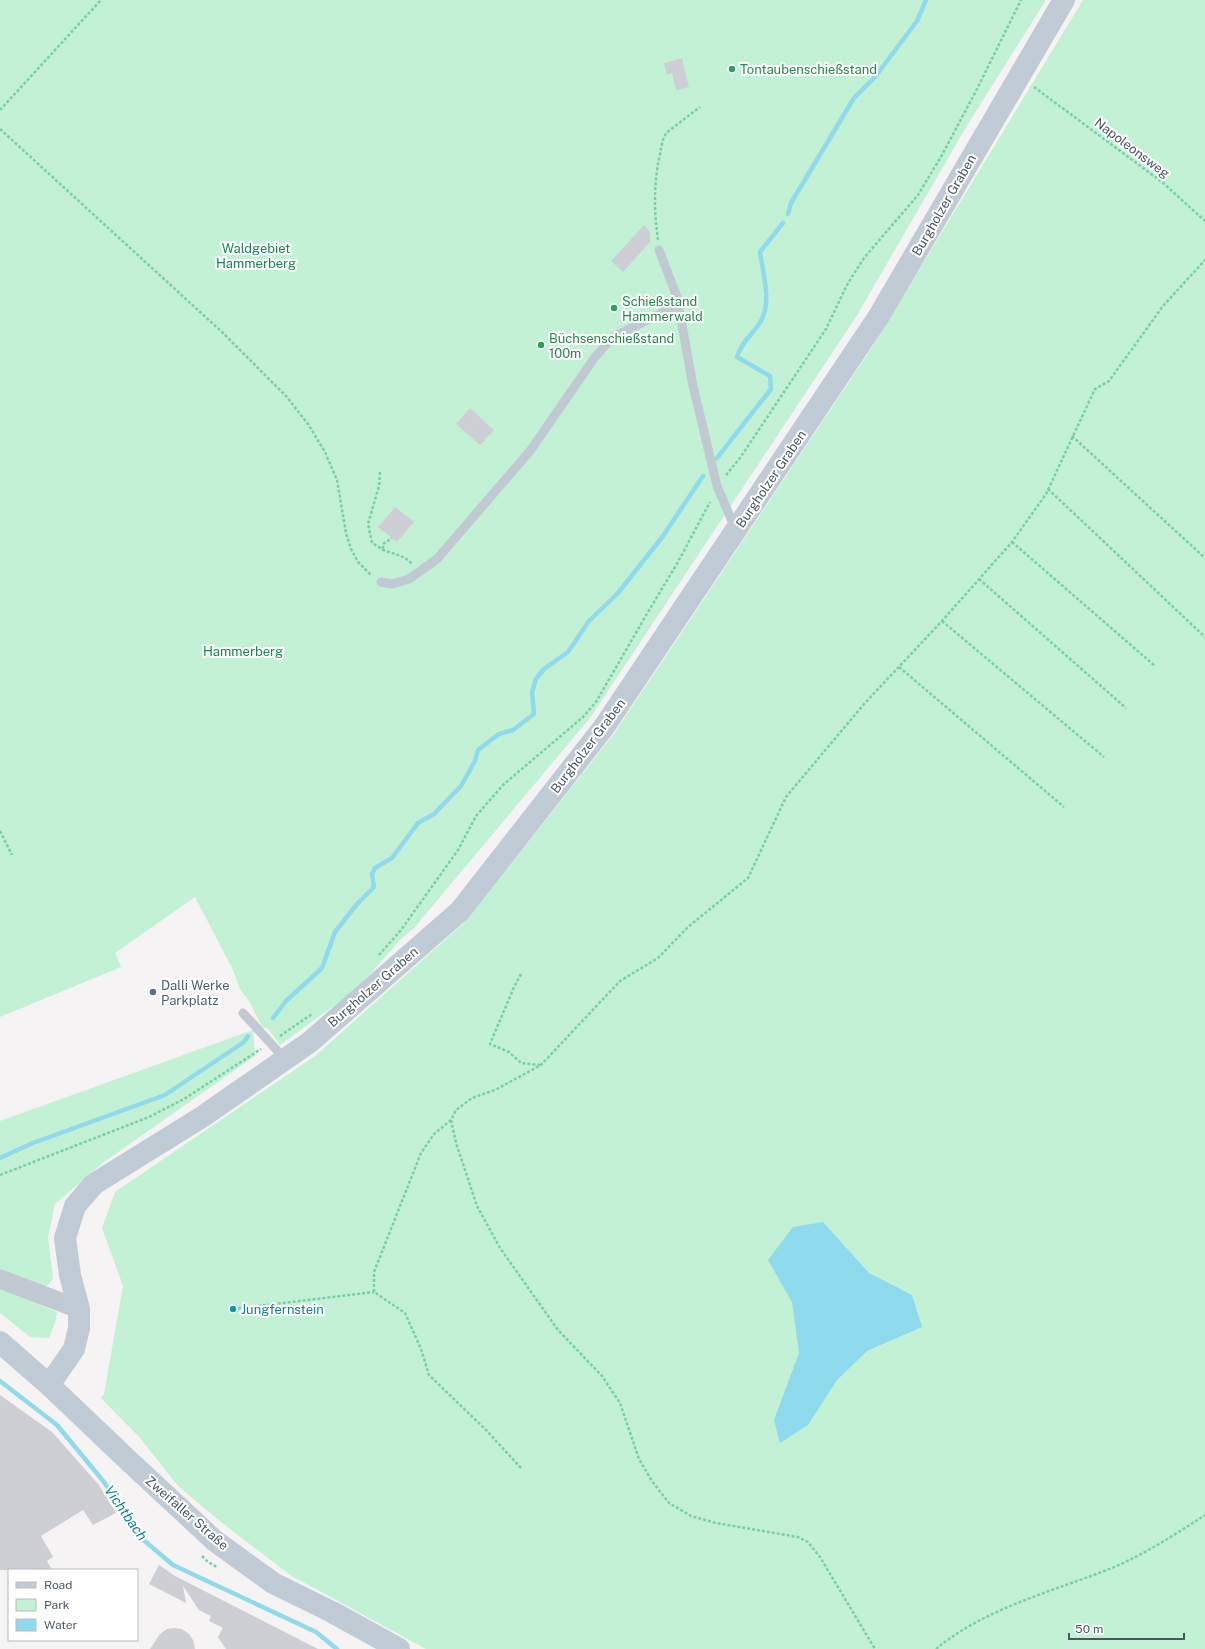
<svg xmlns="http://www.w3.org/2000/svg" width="1205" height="1649" font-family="'Public Sans',sans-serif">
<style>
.green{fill:#c3f1d5}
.water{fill:#90daee}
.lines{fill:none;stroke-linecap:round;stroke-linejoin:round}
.stream{stroke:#90daee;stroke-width:4.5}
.building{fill:#cdcfd5}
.path{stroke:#7ad0a6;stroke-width:2.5;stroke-dasharray:3 2;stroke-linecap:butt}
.service{stroke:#c1cad2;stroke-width:9}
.minor{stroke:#c1cad2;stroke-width:19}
.secondary{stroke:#c1cbd6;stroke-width:22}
.leisure-dot{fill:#2e9e5b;stroke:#fff;stroke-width:1.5}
.service-dot{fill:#5c6f8a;stroke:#fff;stroke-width:1.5}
.culture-dot{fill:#0f9aa8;stroke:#fff;stroke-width:1.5}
.labels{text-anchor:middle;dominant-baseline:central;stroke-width:4;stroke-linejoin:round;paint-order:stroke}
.leisure-label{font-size:13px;fill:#27864d;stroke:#fff;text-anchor:start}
.street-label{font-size:13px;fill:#4a5661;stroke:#fff}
.park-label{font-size:13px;fill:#17864f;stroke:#fff}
.service-label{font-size:13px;fill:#4e5e75;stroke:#fff;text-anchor:start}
.culture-label{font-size:13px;fill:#0d838f;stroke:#fff;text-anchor:start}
.water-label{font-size:14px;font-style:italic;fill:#0c7c9b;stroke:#fff}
</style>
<rect width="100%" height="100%" fill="#f5f3f3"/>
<path class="green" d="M0,0h1046l-81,129 -109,188 -266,401 -176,210 -12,10 -45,51 -77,56 -12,-16 -6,-2 -13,-26 -9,-12 -7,-19 -38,-73 -80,56 6,14 -121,50z
M1083,0h122v1649h-779l-136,-74 -69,-53 -43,-36 -38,-48 -39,-40 3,-4 19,-108 -21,-58 13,-36 200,-136 149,-133 149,-188 258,-386z
M253,1030l2,26 -151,106 -49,42 -7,33 5,42 -8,9 -45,-17v-150z
M0,1287l57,25 -2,11 -6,15 -19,-1 -30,-24z"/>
<path class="water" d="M823,1222l46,51 43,22 10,32 -55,24 -30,29 -29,45 -28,18 -6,-23 25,-67 -7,-51 -24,-42 25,-33z"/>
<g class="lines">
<path class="stream" d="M788,214l3,-11 63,-105 21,-21 42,-56 9,-21
M717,458l54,-69 -1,-13 -33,-19c4,-14 14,-21 22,-33 14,-19 4,-50 1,-72l23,-29
M273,1018l13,-17 36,-33 13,-36 22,-28 17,-17 -2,-13 3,-6 17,-10 26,-35 16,-9 27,-28 14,-25 3,-11 21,-16 14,-4 21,-16 -2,-22 4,-13 8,-10 24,-17 21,-31 29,-28 45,-57 40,-60
M0,1158l33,-15 132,-48 79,-53 4,-6
M0,1381l57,44 47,57 36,55 33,28 143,67 21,17"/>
</g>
<path class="building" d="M682,58l7,29 -13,3 -4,-17 -5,2 -3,-12z
M644,225l6,7v10l-27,30 -12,-11z
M470,408l24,22 -14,15 -24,-21z
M395,507l19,15 -17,20 -19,-15z
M0,1395l52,37 47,53 17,28 -23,12 -10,-15 -42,26 12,21 -6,4 5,9h-52z
M159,1565l16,11 143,73h-92l-8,-12 5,-9 -14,-7 2,-5 -12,-6 -16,-24 3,17 -37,-19z
M174,1628l8,1 7,5 4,6 2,9h-45l10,-15 7,-5z"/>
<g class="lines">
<path class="path" d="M1034,87l128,95 43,39
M0,110l101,-110
M0,129l223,204 63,63 22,28 17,28 12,28 9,53 5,16 7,13 14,14
M658,240c-5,-37 -4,-63 5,-100l3,-7 34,-26
M1072,436l133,122
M380,472l-1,14 -11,38 4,19c4,2 8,5 11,7 11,4 21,5 29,14
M726,475l14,-17 86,-129 22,-46 16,-25 54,-63 24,-40 35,-66 44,-89
M1048,489l157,148
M1012,542l143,124
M383,549v-5l9,-6
M979,579l147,129
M942,621l162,136
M899,667l165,140
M0,831l12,24
M379,955l22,-25 57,-80 18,-34 27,-31 80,-68 13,-15 52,-90 30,-50 32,-60
M521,974l-7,13 -24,57 19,8 12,11 19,2
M280,1036l32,-22
M451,1120l5,23 21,63 23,42 58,82 44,46 18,27 19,56 13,22 17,22 22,13 25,7 82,14 10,5 12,15 55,92
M0,1175l149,-58 35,-18 77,-50
M233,1309l141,-17
M521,1468l-35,-38 -57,-55 -8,-26 -16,-36 -31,-21v-20l47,-119 13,-19 17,-14 5,-10 16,-12 23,-8 46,-25 79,-84 38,-23 30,-31 60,-49 38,-81 78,-93 78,-83 70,-79 34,-48 49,-105 14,-8 54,-75 42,-46
M202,1556l6,6 9,5
M936,1649c49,-41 118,-58 176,-81 33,-14 64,-34 93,-53"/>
<path class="service" d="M659,250l18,47 16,89 24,100 18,42
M381,582l11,2 17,-5 28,-20 93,-108 65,-94 18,-20 65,-32
M243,1013l42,46"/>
<path class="minor" d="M0,1279l79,30"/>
<path class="secondary" d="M0,1342l49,43 81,77 85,79 58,42 59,29 67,37
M49,1385l25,-36 5,-21v-19l-9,-34 -5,-37 10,-32 19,-22 108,-67 108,-75 150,-131 144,-184 275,-411 185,-316"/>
</g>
<g class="leisure-dot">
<circle cx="732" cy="69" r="4"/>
<circle cx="614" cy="308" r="4"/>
<circle cx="541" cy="345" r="4"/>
</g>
<circle class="service-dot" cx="153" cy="992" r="4"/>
<circle class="culture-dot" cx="233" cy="1309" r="4"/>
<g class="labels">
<g class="leisure-label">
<text x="740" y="69">Tontaubenschießstand</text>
<text x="622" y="301">Schießstand<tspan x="622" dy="15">Hammerwald</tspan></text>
<text x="549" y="338">Büchsenschießstand<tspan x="549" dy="15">100m</tspan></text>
</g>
<g class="street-label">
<text transform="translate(1132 148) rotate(37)">Napoleonsweg</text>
<text transform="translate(944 205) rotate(-60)">Burgholzer Graben</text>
<text transform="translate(771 479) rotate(-56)">Burgholzer Graben</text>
<text transform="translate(588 746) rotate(-53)">Burgholzer Graben</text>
<text transform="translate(373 987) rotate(-41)">Burgholzer Graben</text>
<text transform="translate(187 1513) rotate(41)">Zweifaller Straße</text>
</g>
<g class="park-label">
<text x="256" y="248">Waldgebiet<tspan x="256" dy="15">Hammerberg</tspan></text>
<text x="243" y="651">Hammerberg</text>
</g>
<g class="service-label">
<text x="161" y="985">Dalli Werke<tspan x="161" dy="15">Parkplatz</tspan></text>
</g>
<g class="culture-label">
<text x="241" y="1309">Jungfernstein</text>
</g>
<g class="water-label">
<text transform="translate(126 1513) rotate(55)">Vichtbach</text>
</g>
</g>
<rect x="8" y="1569" width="130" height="72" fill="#ffffff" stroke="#b7bbc0"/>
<rect x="16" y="1582" width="20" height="6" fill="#c1cbd6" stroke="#b7bbc0"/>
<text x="44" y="1589" font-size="12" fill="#4a5661">Road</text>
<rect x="16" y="1599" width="20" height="12" fill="#c3f1d5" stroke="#b7bbc0"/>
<text x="44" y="1609" font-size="12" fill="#4a5661">Park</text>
<rect x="16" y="1619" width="20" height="12" fill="#90daee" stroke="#b7bbc0"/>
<text x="44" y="1629" font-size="12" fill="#4a5661">Water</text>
<path d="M1069 1633v6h115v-6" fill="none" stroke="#4a5661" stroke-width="2"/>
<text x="1075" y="1633" font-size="12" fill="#4a5661" stroke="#ffffff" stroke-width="3" paint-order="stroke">50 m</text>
</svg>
